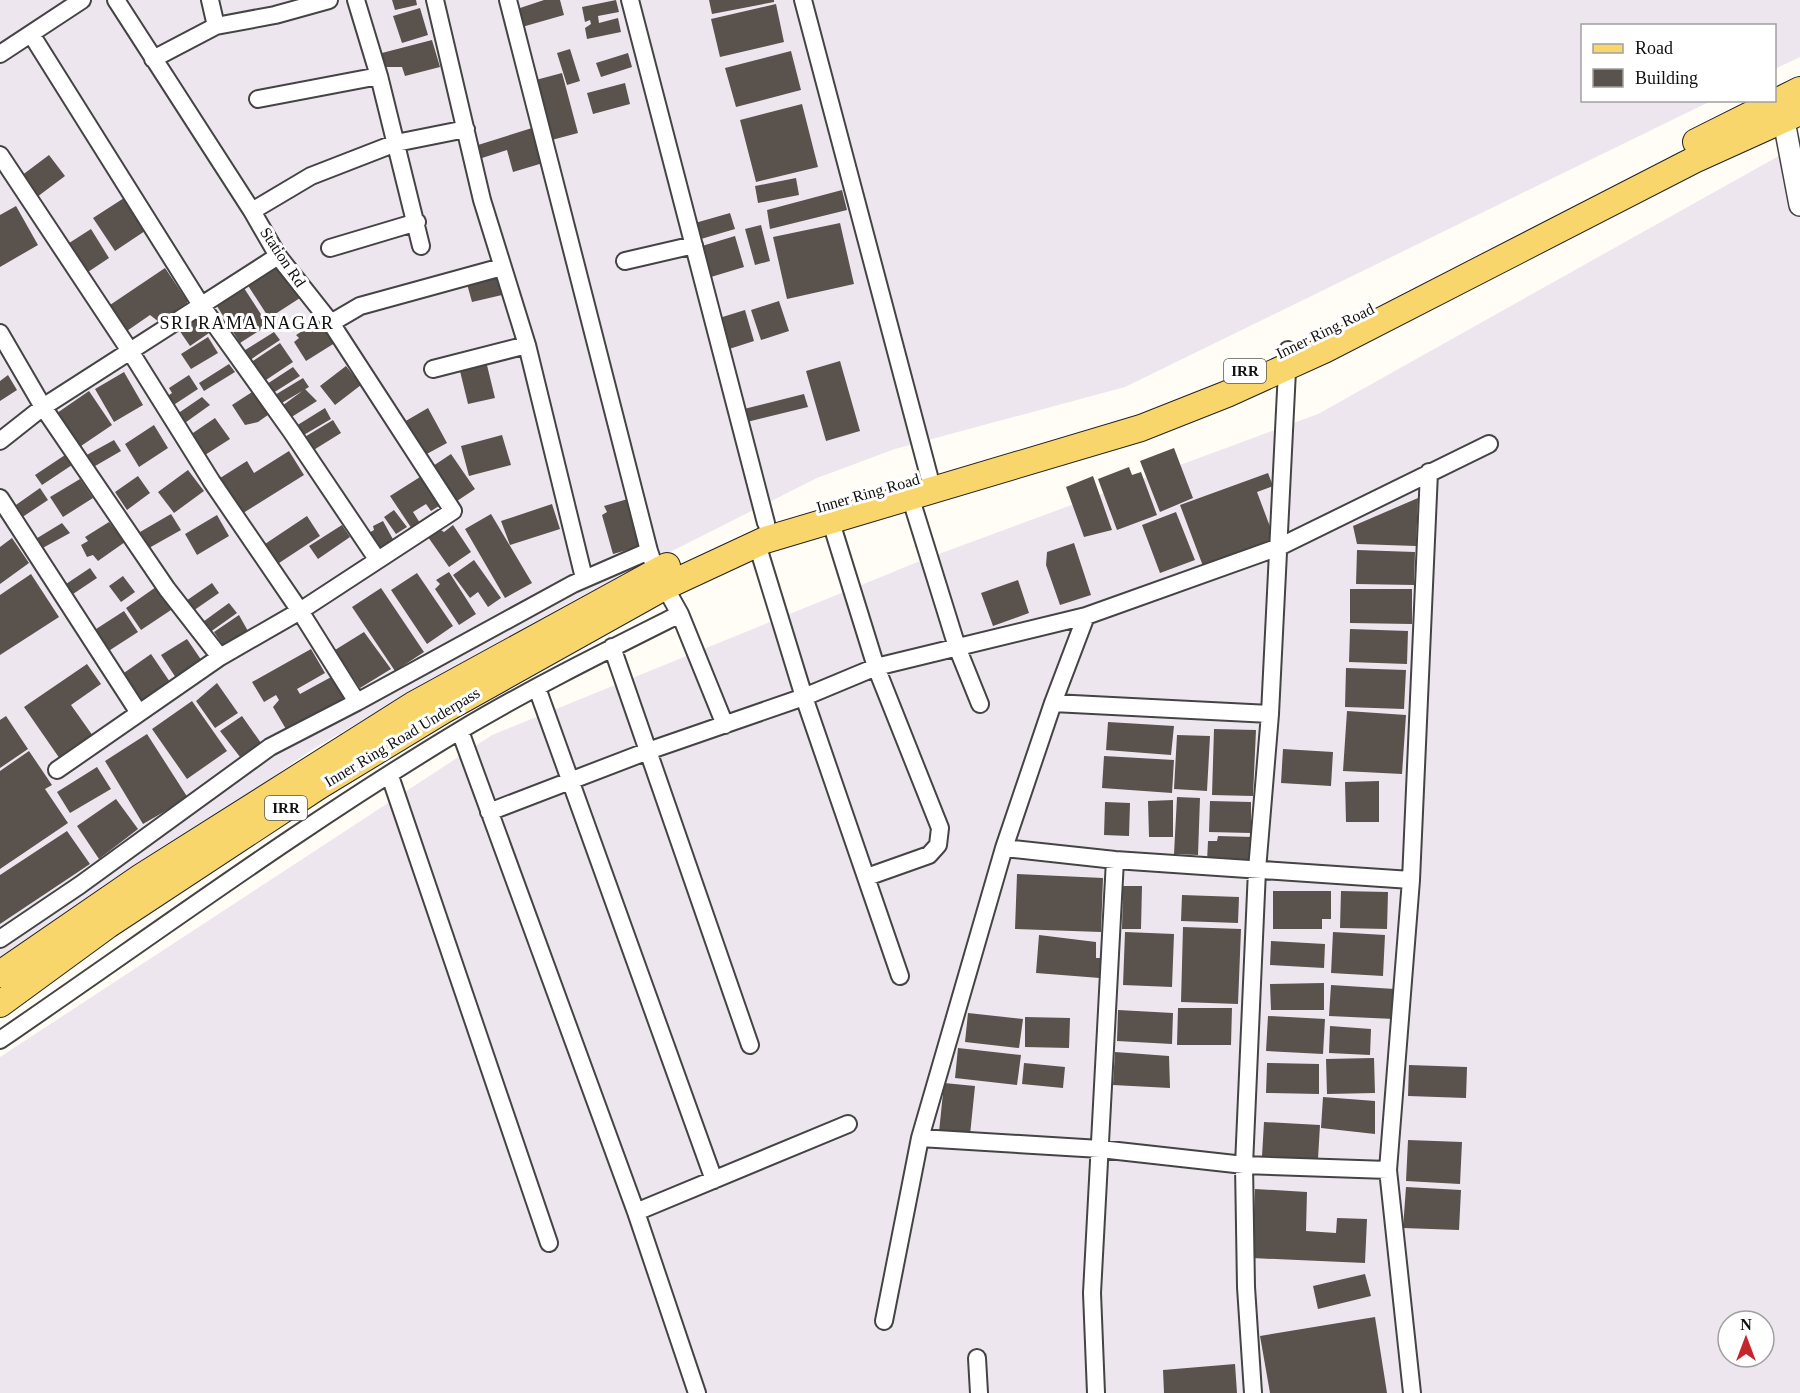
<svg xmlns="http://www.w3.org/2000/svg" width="1800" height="1393" font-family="'Times New Roman',serif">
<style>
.industrial{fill:#eee6ef;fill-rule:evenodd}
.building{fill:#5a524d}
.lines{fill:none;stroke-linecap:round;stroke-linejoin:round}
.minor-casing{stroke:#444;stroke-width:20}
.tertiary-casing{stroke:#444;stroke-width:24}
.primary-casing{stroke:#222;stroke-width:28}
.minor{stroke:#fff;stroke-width:16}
.tertiary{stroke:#fff;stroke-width:21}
.primary{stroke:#f9d66b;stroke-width:26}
.labels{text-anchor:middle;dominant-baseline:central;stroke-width:6;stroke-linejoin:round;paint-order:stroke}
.shield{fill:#fff;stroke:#585858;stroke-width:1.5}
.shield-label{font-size:15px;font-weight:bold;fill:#111}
.street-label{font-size:16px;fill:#111;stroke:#fff}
.neighbourhood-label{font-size:18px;letter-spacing:1.5px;fill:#111;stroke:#fff}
</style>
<rect width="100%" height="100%" fill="#fffdf5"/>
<path class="industrial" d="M0,0h1800v57l-25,12 -1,-43h-192v74l129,1 -586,286 -230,62 -78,29 -250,126 -251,143 -316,219z
M1800,144v1249h-1800v-336l492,-322 428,-174 398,-147zM1728,1321h36v36h-36z"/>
<path class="building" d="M392,0h24l1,5 -22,5z
M544,0h16l4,15 -42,12 -5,-18z
M616,0l3,12 -21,4 1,7 19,-5 3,14 -34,7 -2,-11 6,-4 -1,-4 -5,2 -3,-15z
M709,0h65v2l-62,12z
M776,4l8,38 -64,15 -9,-38z
M420,8l8,27 -26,8 -9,-27z
M432,40l8,27 -35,9 -3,-9h-20l-4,-13z
M570,49l10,32 -13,4 -10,-32z
M791,51l10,39 -65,17 -11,-39z
M628,53l4,14 -31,10 -5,-14z
M562,73l16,60 -30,8 -16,-60z
M625,83l5,21 -37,10 -6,-21z
M802,104l16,63 -62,15 -16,-62z
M532,128l11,35 -30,9 -6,-22 -25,8 -4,-13z
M49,155l16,21 -28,21 -16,-21z
M796,178l3,17 -41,8 -3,-17z
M842,190l5,20 -77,19 -3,-19z
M124,198l21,33 -30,20 -22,-33z
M16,206l22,39 -38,22v-52z
M730,213l5,16 -34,10 -6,-16z
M840,223l14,61 -67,15 -14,-62z
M761,225l9,36 -15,4 -10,-36z
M91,229l18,29 -24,16 -19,-29z
M735,236l9,31 -33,10 -9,-31z
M278,264l22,34 -31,20 -22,-34z
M165,268l23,34 -29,20 -9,-7 -26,18 -17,-26z
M498,277l4,18 -30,7 -5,-18z
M242,285l26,40 -28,18 -25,-40z
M779,301l10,30 -28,9 -10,-30z
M745,310l9,31 -28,9 -10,-31z
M197,317l12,16 -19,13 -11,-16z
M323,318l15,23 -32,20 -12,-19 5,-4 -3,-3z
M274,332l6,8 -33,22 -5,-10z
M208,337l10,16 -27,16 -10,-15z
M280,343l13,19 -30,20 -13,-19z
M486,361l9,37 -27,6 -9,-37z
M840,361l20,70 -34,10 -20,-70z
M229,364l6,8 -31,19 -5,-8z
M346,366l15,19 -26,20 -15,-19z
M293,367l7,9 -27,17 -6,-9z
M124,372l19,33 -29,17 -19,-33z
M8,375l9,15 -17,11v-20z
M189,375l9,14 -29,19 -6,-9 9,-6 -3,-5z
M303,378l6,9 -29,17 -5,-9z
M260,387l15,23 -17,12 -13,3 -13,-20z
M305,389l12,12 -27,17 -8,-12z
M89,391l23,34 -31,21 -24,-33z
M804,394l4,13 -61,15 -3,-13z
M202,397l8,8 -28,20 -5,-11z
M325,408l6,11 -29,17 -6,-10z
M428,408l19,35 -24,13 -19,-34z
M215,418l15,21 -25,16 -15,-20z
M333,420l8,13 -29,18 -9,-13z
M154,425l14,23 -29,19 -14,-23z
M502,435l9,30 -42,11 -8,-30z
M114,440l7,11 -31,18 -7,-12z
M1174,448l19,50 -33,14 -20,-51z
M289,451l15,24 -64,40 -23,-35 30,-19 7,12z
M451,454l24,35 -18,12 -24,-35z
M65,455l7,10 -30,20 -7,-10z
M1129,467l3,8 9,-3 16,43 -40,15 -19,-51z
M188,470l16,21 -30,22 -16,-21z
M1268,473l5,13 -16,6 18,48 -72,26 -23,-61z
M138,476l12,17 -23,17 -12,-18z
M1093,476l19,54 -28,7 -18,-50z
M420,477l19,29 -8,5 -5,-7 -13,8 7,11 -8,6 -22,-33z
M80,479l13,19 -30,19 -13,-20z
M40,488l8,12 -27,18 -8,-11z
M631,498l14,47 -32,9 -11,-39 5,-3 -3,-6z
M1418,498l-2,48 -59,-2 -4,-18z
M552,504l8,25 -50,16 -9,-24z
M394,510l13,17 -11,7 -12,-17z
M1176,512l19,48 -35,13 -18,-48z
M171,514l10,16 -32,18 -9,-16z
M491,514l41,69 -27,15 -40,-69z
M217,515l12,21 -32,19 -12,-21z
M307,516l13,20 -44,29 -14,-19z
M383,521l12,22 -17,9 -11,-18 7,-4 -1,-4z
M109,522l16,20 -27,19 -5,-6 -6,2 -6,-12 7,-4 -3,-4z
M62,523l8,10 -31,17 -5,-10z
M342,525l8,12 -32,22 -9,-13z
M453,525l18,27 -22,15 -21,-30 11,-8 5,3z
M12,538l17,25 -29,21v-37z
M1074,543l17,52 -31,10 -14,-40 1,-13z
M1357,550l58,2 -1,33 -58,-1z
M474,560l27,38 -13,9 -10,-15 -8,6 -17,-23z
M90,568l7,10 -27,18 -7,-10z
M449,572l27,42 -17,11 -24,-36 5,-5 -4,-4z
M417,573l36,53 -26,18 -36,-54z
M31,574l28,43 -59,38v-60z
M123,576l12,16 -14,10 -12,-16z
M1018,580l11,33 -36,13 -12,-33z
M212,583l7,10 -29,20 -7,-10z
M156,587l15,23 -30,20 -15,-22z
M381,588l43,64 -29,19 -43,-64z
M1350,589h62v35l-62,-1z
M229,603l8,10 -31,22 -6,-11z
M124,611l14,21 -31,20 -14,-21z
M239,615l10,18 -25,14 -10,-15z
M1350,629l58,2 -1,33 -58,-2z
M364,632l27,37 -31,19 -25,-38z
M187,639l17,25 -26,17 -17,-26z
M311,649l14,24 -28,16 3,5 33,-18 15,26 -58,34 -17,-29 6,-7 -3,-5 -12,7 -12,-20z
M151,654l21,31 -29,20 -22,-30z
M87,664l14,20 -30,21 22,31 -33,23 -36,-52z
M1346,668l60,2 -2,39 -59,-2z
M217,683l21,30 -23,15 -19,-27z
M192,701l35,50 -40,28 -35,-50z
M1347,711l59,4 -4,59 -59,-3z
M6,716l22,33 -28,19v-48z
M242,716l19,27 -21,14 -20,-26z
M1108,722l66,4 -3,29 -65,-5z
M1214,729l42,1 -3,66 -41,-1z
M147,734l41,64 -45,26 -38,-63z
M1177,735l33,1 -3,55 -33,-2z
M1283,749l50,3 -2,34 -50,-3z
M29,751l23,34 -7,4 23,34 -68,46v-98z
M1104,756l70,4 -2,33 -70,-5z
M97,767l14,22 -41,24 -13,-21z
M1379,781v41h-33l-1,-40z
M1177,797l23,1 -2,57 -24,-1z
M116,799l22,30 -39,30 -22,-33z
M1173,800v37h-24l-1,-36z
M1210,801l41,1v31l-42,-1z
M1105,802l25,1 -1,33 -25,-1z
M67,831l23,33 -90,60v-49z
M1218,836l35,1 -1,26 -45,-2 1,-20h9z
M1017,874l86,4 -2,54 -86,-3z
M1123,886h19l-1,43h-19z
M1273,891h58v28h-9v10h-49z
M1341,891l47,1 -1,37 -47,-1z
M1182,895l57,2 -1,26 -57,-2z
M1183,927l58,2 -3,75 -57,-2z
M1125,932l49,2 -2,53 -49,-2z
M1333,932l52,3 -2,41 -52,-3z
M1039,935l57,7v16h7l-3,20 -64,-5z
M1271,941l54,3 -1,24 -54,-3z
M1324,983v27h-53l-1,-26z
M1331,985l64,4 -1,30 -65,-3z
M1178,1008h54l-1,37h-54z
M1118,1010l55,3 -1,31 -55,-3z
M968,1013l55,6 -4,29 -54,-6z
M1268,1016l57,3 -2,35 -57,-3z
M1025,1017l45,1 -1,30 -44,-1z
M1330,1026l41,3 -1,26 -41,-2z
M958,1048l63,7 -4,30 -62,-7z
M1115,1052l54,4 1,32 -57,-3z
M1374,1058l1,35 -48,1 -1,-35z
M1024,1063l41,4 -2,21 -41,-4z
M1267,1063l52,1v30l-53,-1z
M1409,1065l58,2 -1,31 -58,-2z
M944,1083l31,3 -5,49 -31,-3z
M1323,1097l52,4v33l-54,-6z
M1264,1122l56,3 -2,34 -56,-3z
M1408,1140l54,2 -2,42 -54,-3z
M1406,1187l55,3 -2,40 -56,-2z
M1255,1189l52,3 -1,39 30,2 1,-15 30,1 -2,44 -113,-5z
M1365,1274l6,22 -53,13 -5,-23z
M1375,1317l12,76h-117l-10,-57z
M1235,1364l2,29h-73l-1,-23z"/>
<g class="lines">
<defs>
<path id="minor" d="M210,0l6,26
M356,0l23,76 42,170
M435,0l47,200 45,145 57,233
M508,0l141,551 7,20 24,43 45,111
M630,0l136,523
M803,0l126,476
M31,34l170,271 90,126 86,128
M0,54l82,-54
M153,59l63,-33 59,-11 54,-15
M258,99l121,-23
M0,155l130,196 82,131 88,129 57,91
M252,211l59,-35 85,-33 70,-14
M330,248l87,-26
M625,261l69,-16
M331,323l29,-17 142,-39
M0,333l43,74 124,182 53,68
M433,369l94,-24
M0,441l43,-34 235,-151
M910,496l47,151 23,57
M0,498l139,215
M830,519l46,148 64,161 -2,17 -9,10 -62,22
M757,544l47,153 96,279
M612,647l138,398
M537,688l177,492
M1053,703l217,11
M460,731l176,481 61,181
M57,770l163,-113 80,-46 153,-100 -122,-188 -53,-67 -26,-45 -136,-211
M390,776l159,467
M489,812l159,-61 156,-54 72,-30 210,-51 193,-69 210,-103
M1004,848l111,12 296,20
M0,939l80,-54 190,-138 87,-45 216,-118 76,-33
M0,1040c152,-104 301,-214 459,-309 72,-43 147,-80 221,-117
M920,1138l180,11 144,16 144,5
M636,1212l212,-88
M884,1321l36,-183 84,-290 49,-145 33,-87
M977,1358l2,35
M1096,1393l-4,-100 23,-433
M1253,1393l-7,-106 -2,-122 13,-295 13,-156 18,-364
M1412,1393l-24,-223 23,-290 18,-408"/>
<path id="tertiary" d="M1787,105l-3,16 16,84"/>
<path id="primary" d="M1696,142l104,-52
M0,974l141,-97 272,-172 254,-139
M0,1004l108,-79 211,-139 125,-76 220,-123 101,-47 376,-112 86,-34 97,-44 370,-190 106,-48"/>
</defs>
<use href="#minor" class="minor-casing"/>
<use href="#tertiary" class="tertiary-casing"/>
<use href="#primary" class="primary-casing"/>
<use href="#minor" class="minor"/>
<use href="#tertiary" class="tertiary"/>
<use href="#primary" class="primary"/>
</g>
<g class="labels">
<g class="shield">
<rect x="1224" y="359" width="42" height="24" rx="4.5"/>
<rect x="265" y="796" width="42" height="24" rx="4.5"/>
</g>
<g class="shield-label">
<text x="1245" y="371">IRR</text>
<text x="286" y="808">IRR</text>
</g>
<g class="street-label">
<text transform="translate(283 257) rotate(56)">Station Rd</text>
<text transform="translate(1325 331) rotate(-26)">Inner Ring Road</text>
<text transform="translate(868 493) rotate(-16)">Inner Ring Road</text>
<text transform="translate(402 737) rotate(-31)">Inner Ring Road Underpass</text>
</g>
<g class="neighbourhood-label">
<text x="247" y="323">SRI RAMA NAGAR</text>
</g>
</g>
<rect x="1581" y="24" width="195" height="78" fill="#ffffff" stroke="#a0a0a0" stroke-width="1.5"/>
<rect x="1593" y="44" width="30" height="9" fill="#f9d66b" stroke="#a0a0a0" stroke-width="1.5"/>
<text x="1635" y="54" font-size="18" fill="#111111">Road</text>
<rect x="1593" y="69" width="30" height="18" fill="#5a524d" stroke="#a0a0a0" stroke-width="1.5"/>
<text x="1635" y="84" font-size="18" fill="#111111">Building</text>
<g transform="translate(1746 1339)"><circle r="28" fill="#ffffff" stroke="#a0a0a0" stroke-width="1.5"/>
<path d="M0-4.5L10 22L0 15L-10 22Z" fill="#c4262e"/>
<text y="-9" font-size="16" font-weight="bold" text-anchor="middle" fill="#111111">N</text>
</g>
</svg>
